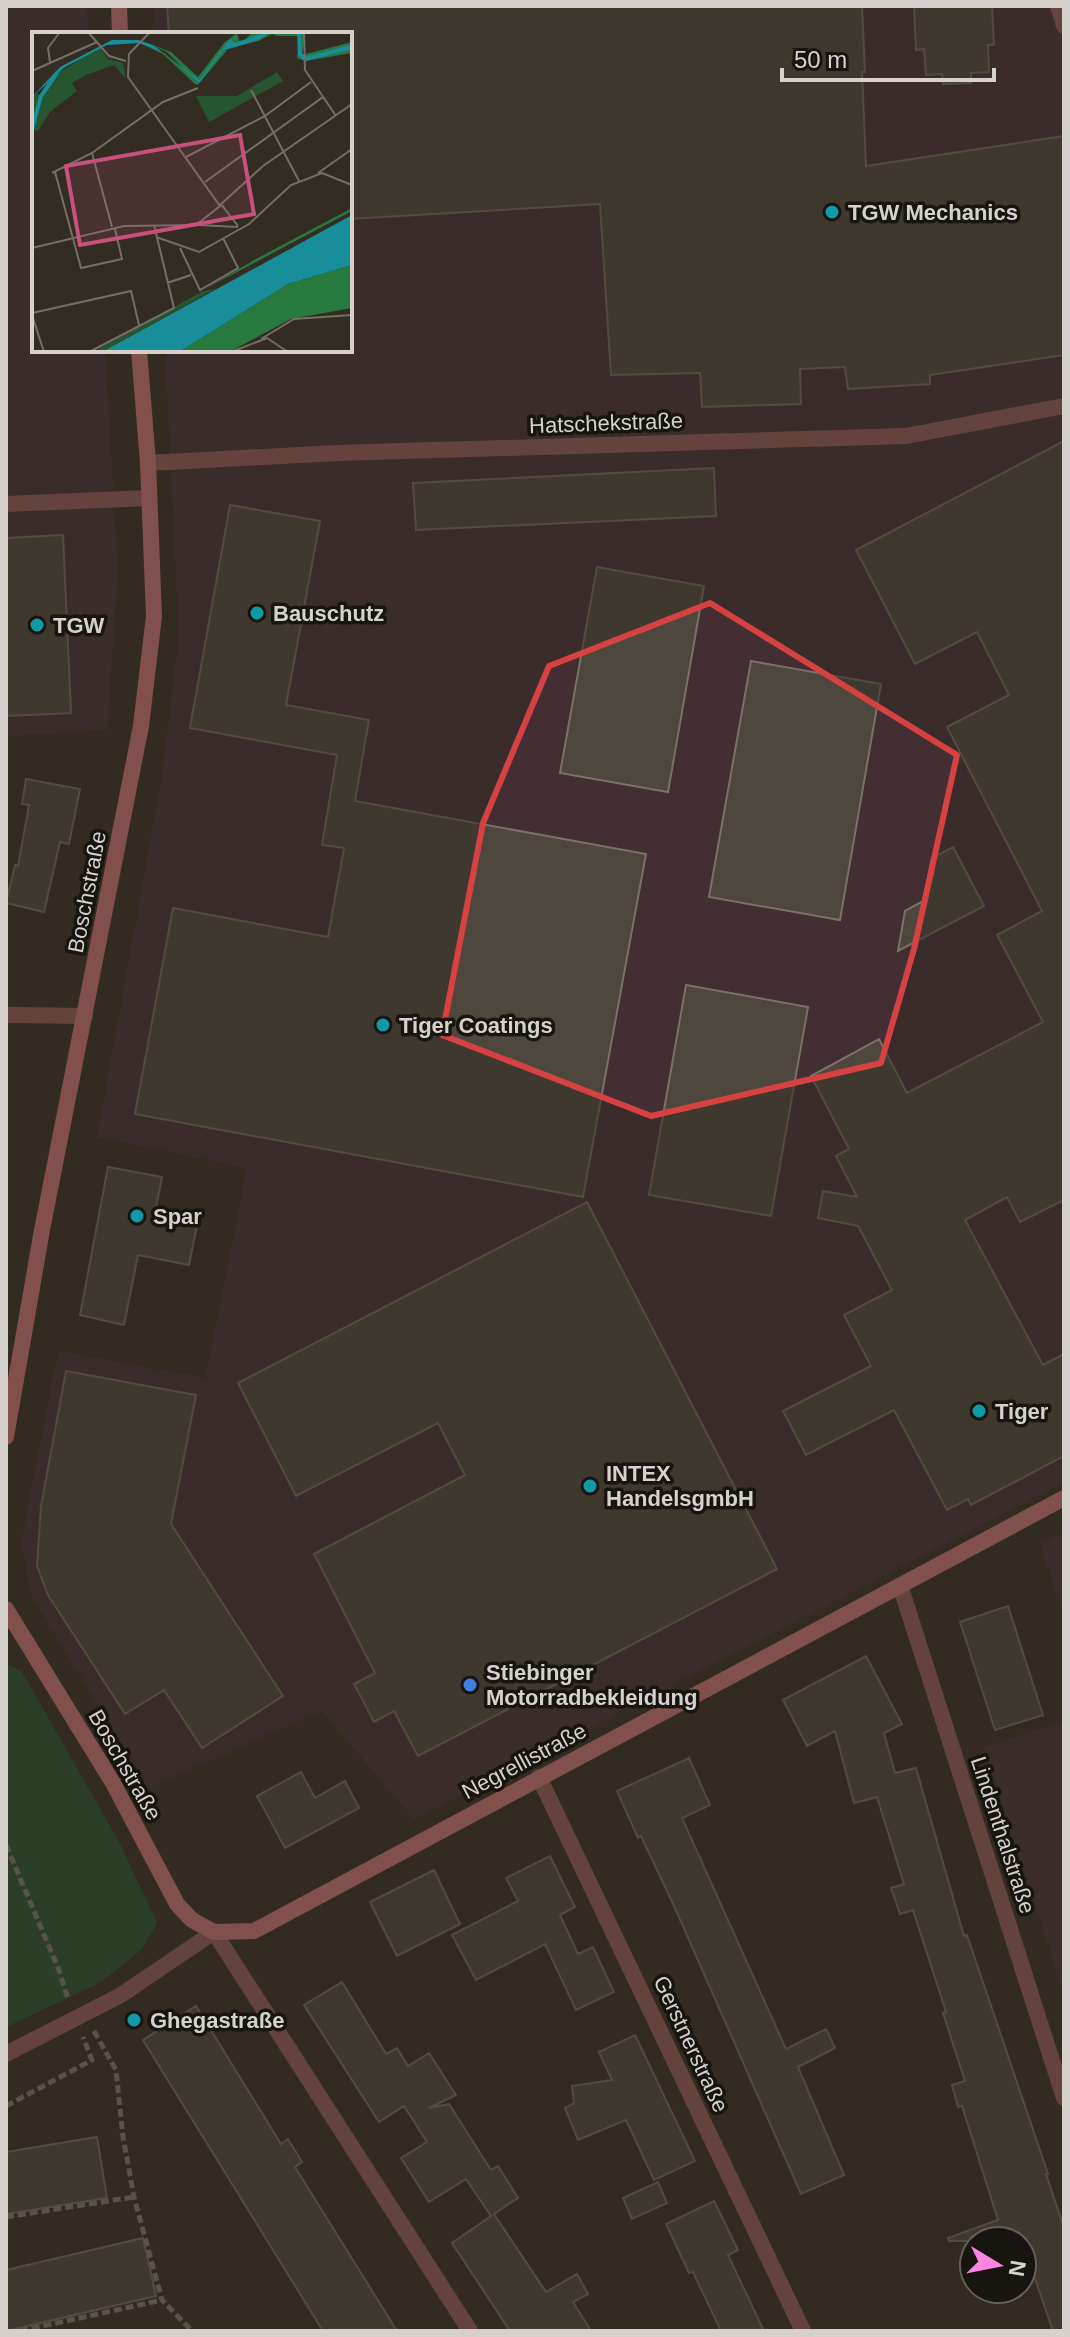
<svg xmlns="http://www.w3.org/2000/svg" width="1070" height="2337" font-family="Arial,sans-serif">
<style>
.industrial{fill:#422e33}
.green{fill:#255630}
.building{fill:#4e473d;stroke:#7a7268;stroke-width:2}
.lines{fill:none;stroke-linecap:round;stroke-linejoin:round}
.path{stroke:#88827b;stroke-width:5;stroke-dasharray:8 4;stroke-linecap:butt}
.minor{stroke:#a06163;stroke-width:16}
.secondary{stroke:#e07d81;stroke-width:16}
.marked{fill:none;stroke:#d64141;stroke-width:6;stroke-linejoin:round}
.culture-dot{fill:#0f9aa8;stroke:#181511;stroke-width:3}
.shop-dot{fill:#3f7fe0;stroke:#181511;stroke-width:3}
.labels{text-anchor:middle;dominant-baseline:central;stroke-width:7;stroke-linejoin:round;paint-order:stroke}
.poi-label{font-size:22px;font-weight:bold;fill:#d6d1cc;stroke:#181511;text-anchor:start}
.street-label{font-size:22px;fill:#d6d1cc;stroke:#181511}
.inset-river{fill:none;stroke:#198e9b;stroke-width:4}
.inset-road{fill:none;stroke:#746e67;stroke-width:2}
.view{fill:#c8507d;fill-opacity:0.15;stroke:#c8507d;stroke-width:4}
.inset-edge{fill:none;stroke:#d6d1cc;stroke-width:4}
</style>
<rect width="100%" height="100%" fill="#332c23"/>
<path class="industrial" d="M6,6h81l1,28h-54v316h71l13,221 -11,159 -101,6z
M153,6h911v1476l-650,337 -92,-108 -173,77 -117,-192 -11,-52 37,-193 148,27 41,-210 -150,-31 64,-355 18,-145 -14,-287h185v-316h-197z
M1064,1533v81l-24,-69z
M1064,1721v273l-80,-247z"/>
<path class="green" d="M6,1663l16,9 97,170 38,81 -16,27 -40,32 -95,45z"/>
<path class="building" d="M167,6h695l3,66h-3l4,94 198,-30v219l-134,20v9l-82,5 -3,-22 -45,2 1,35 -99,3 -2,-34 -89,2 -11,-171 -250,15v-185h-181z
M914,6h78l2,39h-6l1,27 -18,1v10l-28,1 -1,-10 -16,1 -2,-26 -8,1z
M1064,441v759l-44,22 -13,-25 -42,23 78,145 21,-11v102l-93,49 -3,-6 -21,11 -53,-100 -88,45 -23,-44 88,-45 -27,-51 48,-25 -34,-64 -40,-8 5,-27 34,6 -21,-41 13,-7 -38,-73 68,-37 28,54 136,-71 -46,-87 45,-24 -95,-184 62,-32 -32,-63 -62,32 -59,-114z
M714,468l2,48 -300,14 -3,-47z
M230,505l90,16 -34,184 83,15 -14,81 291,53 -63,343 -448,-83 38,-206 155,29 16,-89 -22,-3 15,-90 -147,-27z
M63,535l8,178 -65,3v-178z
M597,567l107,19 -36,206 -108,-19z
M751,661l130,23 -41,236 -131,-23z
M26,779l54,10 -11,55 -9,-2 -16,70 -38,-9 9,-38 3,1 11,-61 -7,-1z
M953,847l31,59 -86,45 7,-40 18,-10 9,-43z
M686,985l122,22 -37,209 -122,-21z
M108,1167l54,10 -7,35 43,8 -9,45 -51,-10 -14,70 -44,-10z
M587,1202l190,367 -359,187 -24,-45 -20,11 -20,-38 21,-11 -61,-119 151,-79 -27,-52 -142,73 -58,-113z
M66,1371l130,24 -25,129 112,172 -81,52 -38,-58 -39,24 -77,-119 -11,-29 4,-60z
M1008,1606l35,109 -48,15 -35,-108z
M866,1656l36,68 -18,9 11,40 21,-5 48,168 3,-1 81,239h-2l18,54v103h-11l-31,-90h-73l-1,-3 50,-18 -36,-114 -4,1 -6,-22 13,-4 -22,-68 3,-1 -33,-102 -13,4 -9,-26 13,-4 -27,-87 -23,6 -19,-72 -28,15 -24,-46z
M689,1758l21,47 -28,13 104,231 40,-20 9,19 -37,19 46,108 -43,19 -126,-286 -34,-72 -3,2 -21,-47z
M301,1772l14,26 30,-17 14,27 -74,40 -28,-52z
M550,1856l25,51 -15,8 18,39 15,-7 21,45 -38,18 -31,-66 -69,36 -24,-45 66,-34 -12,-23z
M434,1870l26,54 -63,32 -27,-54z
M342,1982l44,72 11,-6 11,18 21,-13 27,42 -27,13 20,-4 42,66 7,-4 20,32 -24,16 52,78 31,-18 11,20 -15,8 18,29h-81l-58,-88 39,-27 -25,-37 -37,23 -28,-44 26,-16 -23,-36 -25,16 -75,-117z
M196,2006l85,138 7,-5 14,23 -7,5 102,164h-74l-180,-291z
M635,2035l60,126 -41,19 -28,-60 -48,20 -13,-32 9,-5 -2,-17 40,-6 -13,-28z
M97,2137l10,61 -101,16v-62z
M658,2182l9,21 -35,16 -9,-21z
M714,2201l24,49 -10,5 36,76h-43l-28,-59 -4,1 -23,-49z
M143,2238l13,58 -150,35v-61z"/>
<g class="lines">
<path class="path" d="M6,1845l53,125 9,29
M94,2031l22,39 7,67 11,60 28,103 30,31
M6,2106l86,-46 -9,-23
M6,2217l128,-20
M20,2331l142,-31"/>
<path class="minor" d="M1058,6l6,20
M148,463l189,-10 569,-17 158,-30
M6,504l143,-6
M6,1015l79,1
M900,1585l164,513
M539,1777l264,554
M6,2054l115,-59 93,-63 256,399"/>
<path class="secondary" d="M119,6l1,28
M6,1437l36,-207 99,-504 13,-110 -6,-153 -9,-113
M6,1609l107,174 64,121 15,16 22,12 40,-1 810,-433"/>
</g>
<path d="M0 0H1070V2337H0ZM710,603l247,152 -43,194 -33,114 -230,53 -209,-81 41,-212 66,-157z" fill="#332c23" fill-opacity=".55" fill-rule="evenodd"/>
<path class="marked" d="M710,603l247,152 -43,194 -33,114 -230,53 -209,-81 41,-212 66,-157z"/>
<g class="culture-dot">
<circle cx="832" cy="212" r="8"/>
<circle cx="257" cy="613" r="8"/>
<circle cx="37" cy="625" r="8"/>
<circle cx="383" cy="1025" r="8"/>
<circle cx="137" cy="1216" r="8"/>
<circle cx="979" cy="1411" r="8"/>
<circle cx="590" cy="1486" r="8"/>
<circle cx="134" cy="2020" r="8"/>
</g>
<circle class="shop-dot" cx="470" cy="1685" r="8"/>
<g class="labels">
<g class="poi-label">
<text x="848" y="212">TGW Mechanics</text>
<text x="273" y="613">Bauschutz</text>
<text x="53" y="625">TGW</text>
<text x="399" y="1025">Tiger Coatings</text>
<text x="153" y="1216">Spar</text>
<text x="995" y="1411">Tiger</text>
<text x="606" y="1473">INTEX<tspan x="606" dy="25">HandelsgmbH</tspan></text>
<text x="486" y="1672">Stiebinger<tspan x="486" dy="25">Motorradbekleidung</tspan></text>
<text x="150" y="2020">Ghegastraße</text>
</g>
<g class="street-label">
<text transform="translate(606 423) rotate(-2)">Hatschekstraße</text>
<text transform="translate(87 892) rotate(-79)">Boschstraße</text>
<text transform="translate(524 1761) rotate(-28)">Negrellistraße</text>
<text transform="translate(125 1765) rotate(60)">Boschstraße</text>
<text transform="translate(1003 1835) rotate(72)">Lindenthalstraße</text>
<text transform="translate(691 2044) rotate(65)">Gerstnerstraße</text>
</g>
</g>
<g transform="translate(32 32)">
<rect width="320" height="320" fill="#332c23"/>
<path d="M67,15l9,12 15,4 3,16 -12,-14 -26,9 -16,9 5,8 -27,21 -12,19 -6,-2v-32l4,-4 6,3 13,-21zM245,40l6,9 -74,41 -13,-26h41zM183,257l-113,63h-9l110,-61z" fill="#255630"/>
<path d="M220,0h15l-43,16 -25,32 -5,-1 -27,-27 -25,-11 29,11 27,25 26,-34 13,-10 2,8 7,-2zM273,0l-3,23 50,-13v11l-47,8 -8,-3 2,-21 -4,-1h-17l-6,-2 -14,7 -30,8 -30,36 -3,-1 -32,-30 -24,-11 25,10 35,30 25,-33 44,-16zM320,176v3l-147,78 51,-30zM320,233v43l-61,11 -62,33h-50l109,-68z" fill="#28793d"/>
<path d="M235,0h34l-33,2 -10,6 -34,10 -25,33 -35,-30 -25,-10 -32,2 -42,22 -33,30 28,-30 52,-27h26l15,5 46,35 31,-41 5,4zM320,183v50l-64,19 -109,68h-77z" fill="#198e9b"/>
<path class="inset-river" d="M267,0l1,22 5,5 47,-12M0,97l9,-33 16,-23"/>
<path class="inset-road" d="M56,0l21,24 17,5M272,0l1,38 31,46M18,30l-2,-14 12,-16M0,39l65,-29M219,58l48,91M60,121l20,74M154,125l79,-41 46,-34M23,140l26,96 41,-9 -7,-30M20,141l40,-20 71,-51 35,-14M286,141l34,-24M173,150l118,-85M166,193l40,2M206,194l-17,-22 42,-38 89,-62M124,205l43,15 50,-28 42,-39 31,-12 30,12M0,216l92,-22 72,-1 24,-19 -92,-129 1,-23 21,-22M148,216l20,42 38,-22 -15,-30M135,251l24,-8M0,281l99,-22 8,34M0,283l12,37M229,307l33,-20 58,-4M57,320l85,-44 -20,-83M199,320l36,-14 21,14"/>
<path class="view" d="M208,103l14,79 -174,31 -14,-79z"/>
<rect width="320" height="320" class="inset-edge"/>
</g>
<rect width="1070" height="2337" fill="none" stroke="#d6d1cc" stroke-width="16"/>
<g transform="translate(998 2265) rotate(100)"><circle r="38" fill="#181511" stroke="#64605c" stroke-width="2"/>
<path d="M0-6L14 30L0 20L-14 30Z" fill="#fe85e0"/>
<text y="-12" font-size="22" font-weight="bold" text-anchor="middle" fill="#d6d1cc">N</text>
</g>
<path d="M782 68v12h212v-12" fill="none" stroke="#d6d1cc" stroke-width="4"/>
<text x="794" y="68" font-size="24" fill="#d6d1cc" stroke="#181511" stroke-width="6" paint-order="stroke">50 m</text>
</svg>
